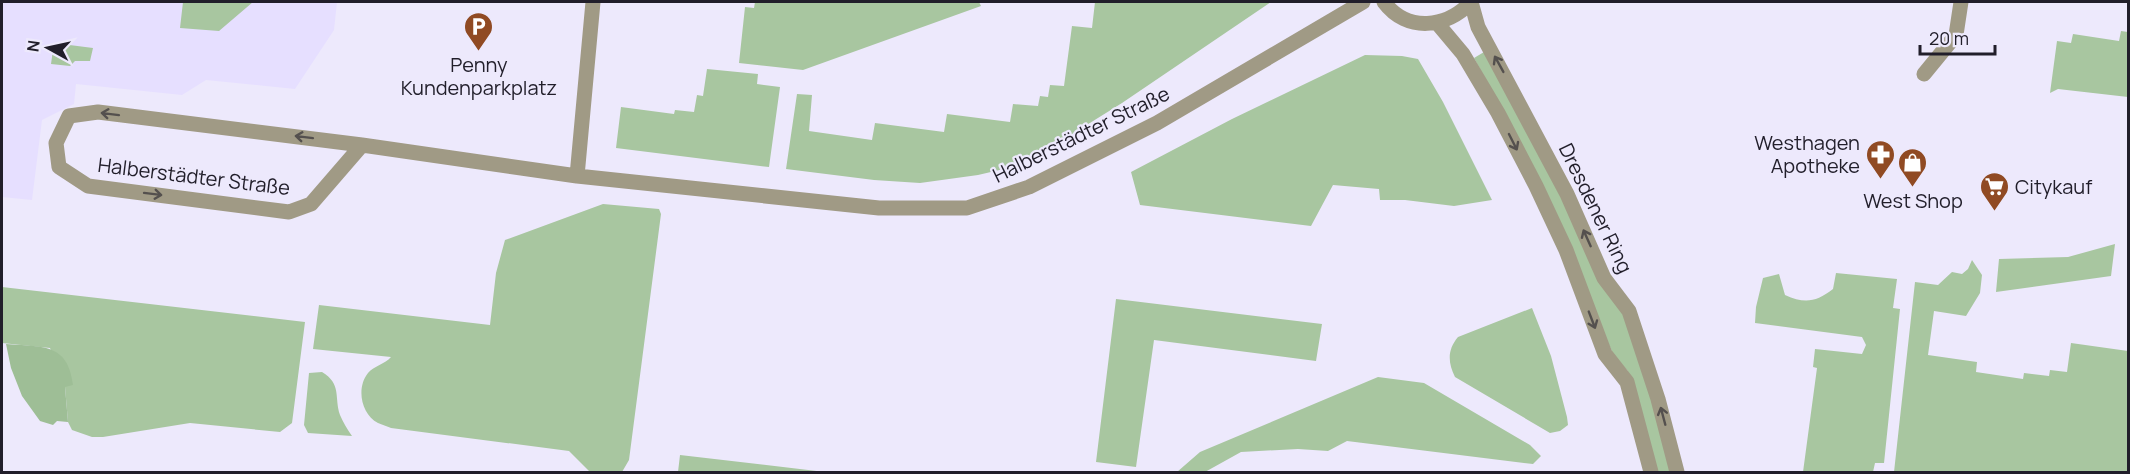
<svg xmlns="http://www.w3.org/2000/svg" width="2130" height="474" font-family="Manrope,sans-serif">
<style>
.built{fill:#e6dfff}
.green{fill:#a8c6a0}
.forest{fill:#9ebe96}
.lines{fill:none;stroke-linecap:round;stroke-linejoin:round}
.minor{stroke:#a09a85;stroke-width:15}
.oneway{stroke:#54504e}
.labels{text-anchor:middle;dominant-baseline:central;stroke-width:4.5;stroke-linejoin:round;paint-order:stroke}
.poi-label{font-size:20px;fill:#211e2a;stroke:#ede9fc}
.street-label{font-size:20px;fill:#211e2a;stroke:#ede9fc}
</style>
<rect width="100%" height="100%" fill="#ede9fc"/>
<path class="built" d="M2,2h335l-3,28 -39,59 -89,-9 -24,15 -106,-11 -2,20 -32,16 -10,80 -30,-3z"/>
<path class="green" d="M183,2h70l-34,29 -39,-3z
M755,2h224l2,4 -178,64 -64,-7 6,-56 9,1z
M1095,2h176l-149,101 -69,43 -45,22 -30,7 -58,8 -46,-3 -88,-11 11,-75 15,1 -3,36 63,9 3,-17 69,9 3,-18 63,8 3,-18 25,2 2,-10 8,1 2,-12 14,1 8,-60 20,2z
M2121,31l7,1v65l-70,-8 -8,4 7,-52 14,2 2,-9 46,7z
M54,43l39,5 -3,13h-15l-5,5 -19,-2z
M1484,52l139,262 29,88 19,70h-14l-26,-95 -4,-7 -13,-14 -101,-227 -39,-71z
M1365,55l37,1 16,3 25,43 49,98 -38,6 -49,-6h-25l-1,-11 -46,-4 -22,41 -171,-21 -9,-33 101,-53z
M707,69l51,5 -1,10 23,3 -11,80 -153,-19 5,-41 53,7 1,-4 19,2 3,-17 6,1z
M603,204l56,5 2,5 -32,246 -7,12h-32l-21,-21 -178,-23c-4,-2 -9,-3 -13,-5 -17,-9 -22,-35 -10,-50 6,-7 17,-9 23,-16l-78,-8 6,-44 171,20 6,-52 9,-33z
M2115,244l-4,32 -115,16 3,-33 69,-2z
M1972,260l10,15 -2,18 -14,23 -32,-5 -6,44 49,7 -1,10 47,7 1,-6 25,3 1,-6 17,2 4,-29 57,8v121h-234l21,-190 23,3 14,-13 10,2 6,-5z
M1836,273l61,6 -4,29 7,1 -16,154h-9l-2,9h-70l14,-104 -4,-1 2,-18 47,5 4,-9 -4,-8 -107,-14 1,-16 7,-29 16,-4 6,21c20,9 31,7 48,-6z
M2,287l303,35 -13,101 -12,9 -90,-9 -87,14h-11l-20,-7 -4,-8 -3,-35 -15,-39 -48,-5z
M1116,299l206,25 -6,37 -162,-21 -18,127 -40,-5z
M1532,308l19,48 16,61 1,8 -8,6 -10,2 -95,-56c-7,-14 -8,-27 3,-40z
M322,372c20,12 12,25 18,43 3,7 7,14 12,21l-44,-3 -4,-8 5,-52z
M1378,377l46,6 106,62 11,11 -8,8 -186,-23 -19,10 -30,-2 -57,3 -36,20h-28l23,-20z
M680,455l145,17h-147z"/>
<path class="forest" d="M6,344c35,3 62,-2 67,41l-8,2 3,35 -11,-1 -4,4 -13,-4 -18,-25 -11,-28z"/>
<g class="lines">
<path class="minor" d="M1384,2c23,31 63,26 87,0
M1471,2l7,25 89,167 37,84 25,33 29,88 19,73
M1437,23l26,31 35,59 38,73 30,64 39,104 22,28 24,90
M1924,74l32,-39 5,-33
M362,145l-51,59 -22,8 -201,-26 -29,-19 -3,-24 13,-27 29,-4 264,33 215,31 302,32h88l62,-21 128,-64 206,-121
M577,176l16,-174"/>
</g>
<defs><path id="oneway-shaft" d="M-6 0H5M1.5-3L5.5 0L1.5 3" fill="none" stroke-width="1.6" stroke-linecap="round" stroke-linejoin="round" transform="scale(1.5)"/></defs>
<g class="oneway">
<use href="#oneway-shaft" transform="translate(1499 64) rotate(-119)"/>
<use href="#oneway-shaft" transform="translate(110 114) rotate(-173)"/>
<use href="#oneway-shaft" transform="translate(304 137) rotate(-173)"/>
<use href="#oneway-shaft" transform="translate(1513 142) rotate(63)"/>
<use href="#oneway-shaft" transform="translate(153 194) rotate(7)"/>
<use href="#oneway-shaft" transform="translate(1587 238) rotate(-114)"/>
<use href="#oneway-shaft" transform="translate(1592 320) rotate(69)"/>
<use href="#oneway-shaft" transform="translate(1663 416) rotate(-105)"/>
</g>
<defs>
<symbol id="parking-pin" viewBox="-11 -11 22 30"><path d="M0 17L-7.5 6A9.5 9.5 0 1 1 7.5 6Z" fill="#904a23" stroke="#ede9fc"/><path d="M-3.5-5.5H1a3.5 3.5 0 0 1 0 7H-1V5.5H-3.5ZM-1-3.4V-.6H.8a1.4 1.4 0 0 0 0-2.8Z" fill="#fff"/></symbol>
<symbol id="pharmacy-pin" viewBox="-11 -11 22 30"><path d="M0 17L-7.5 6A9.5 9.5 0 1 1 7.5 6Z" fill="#904a23" stroke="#ede9fc"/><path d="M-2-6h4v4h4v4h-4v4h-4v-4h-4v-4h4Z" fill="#fff"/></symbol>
<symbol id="shop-pin" viewBox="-11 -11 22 30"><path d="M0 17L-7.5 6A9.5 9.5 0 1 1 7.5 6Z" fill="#904a23" stroke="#ede9fc"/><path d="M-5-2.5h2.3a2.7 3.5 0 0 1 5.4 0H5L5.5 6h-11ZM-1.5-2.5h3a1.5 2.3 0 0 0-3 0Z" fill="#fff"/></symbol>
<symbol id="supermarket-pin" viewBox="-11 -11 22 30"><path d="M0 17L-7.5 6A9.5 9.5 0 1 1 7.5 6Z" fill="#904a23" stroke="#ede9fc"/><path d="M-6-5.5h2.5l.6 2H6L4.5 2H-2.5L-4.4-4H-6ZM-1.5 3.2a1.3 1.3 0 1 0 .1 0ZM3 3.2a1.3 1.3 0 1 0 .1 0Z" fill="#fff"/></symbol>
</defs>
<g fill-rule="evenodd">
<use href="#parking-pin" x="462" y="10" width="33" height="45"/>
<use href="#pharmacy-pin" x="1864" y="138" width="33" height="45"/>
<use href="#shop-pin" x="1896" y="146" width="33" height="45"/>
<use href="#supermarket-pin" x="1978" y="170" width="33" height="45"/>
</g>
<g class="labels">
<g class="poi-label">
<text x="479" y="64">Penny<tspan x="479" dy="23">Kundenparkplatz</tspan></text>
<text x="1860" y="142" text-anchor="end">Westhagen<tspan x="1860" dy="23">Apotheke</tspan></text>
<text x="2015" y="186" text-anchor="start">Citykauf</text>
<text x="1913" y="200">West Shop</text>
</g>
<g class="street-label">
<text transform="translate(1081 134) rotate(-26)">Halberstädter Straße</text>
<text transform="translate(194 176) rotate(7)">Halberstädter Straße</text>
<text transform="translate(1596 208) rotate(64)">Dresdener Ring</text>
</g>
</g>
<rect width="2130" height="474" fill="none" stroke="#211e2a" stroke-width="6"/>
<g transform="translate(48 48) rotate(278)" stroke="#ede9fc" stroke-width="4.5" paint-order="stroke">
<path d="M0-4.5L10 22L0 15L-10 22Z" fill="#211e2a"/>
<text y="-9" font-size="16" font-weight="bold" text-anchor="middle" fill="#211e2a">N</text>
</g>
<path d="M1920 45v9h75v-9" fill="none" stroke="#211e2a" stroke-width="3"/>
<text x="1929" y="45" font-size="18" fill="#211e2a" stroke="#ede9fc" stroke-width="4.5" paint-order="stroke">20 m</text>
</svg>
